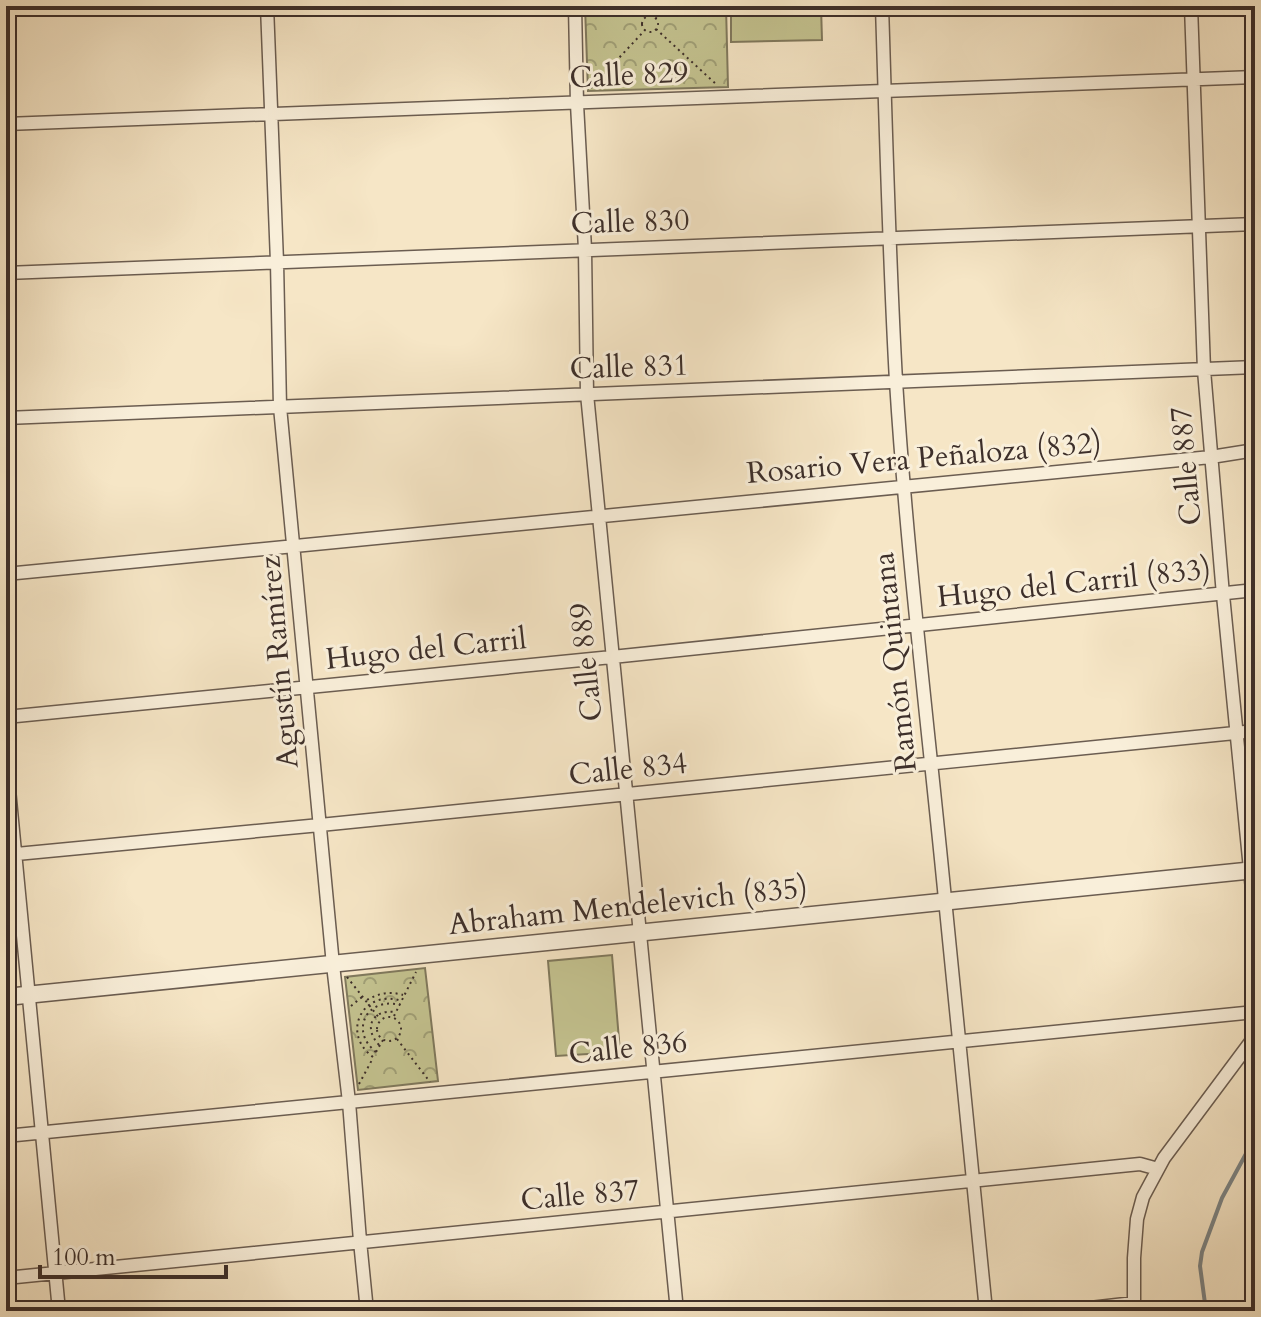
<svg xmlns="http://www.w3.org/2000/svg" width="1261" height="1317" font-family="Cardo,serif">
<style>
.park{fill:url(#park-crowns);stroke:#80795d;stroke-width:2}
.pitch{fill:#c4c390;stroke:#80795d;stroke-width:2}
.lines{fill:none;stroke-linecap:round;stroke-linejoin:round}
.stream{stroke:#7b8485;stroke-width:4}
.minor-casing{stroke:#6b5d51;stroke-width:15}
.tertiary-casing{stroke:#6b5d51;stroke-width:19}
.path{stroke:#3d2f2a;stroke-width:2;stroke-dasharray:2 4;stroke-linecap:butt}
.minor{stroke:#f9efda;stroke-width:12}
.tertiary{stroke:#f9efda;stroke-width:16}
.labels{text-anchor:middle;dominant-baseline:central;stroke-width:6;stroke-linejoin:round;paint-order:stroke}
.street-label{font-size:30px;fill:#3d2f2a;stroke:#f9efda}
</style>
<defs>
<pattern id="park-crowns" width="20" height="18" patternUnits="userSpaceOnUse" patternTransform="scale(2)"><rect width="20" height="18" fill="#c4c390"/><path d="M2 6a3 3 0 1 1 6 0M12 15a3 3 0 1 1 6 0" fill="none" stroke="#a09f76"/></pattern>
</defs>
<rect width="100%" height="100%" fill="#f6e6c6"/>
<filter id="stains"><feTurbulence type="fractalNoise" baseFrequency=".0025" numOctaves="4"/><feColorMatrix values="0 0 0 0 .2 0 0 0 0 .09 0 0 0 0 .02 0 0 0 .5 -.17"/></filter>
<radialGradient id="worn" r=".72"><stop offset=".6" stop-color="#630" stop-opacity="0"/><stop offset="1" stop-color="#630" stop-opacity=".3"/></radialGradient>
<path class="park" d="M585,6h141l2,81 -140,4z
M425,968l13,113 -80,9 -13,-113z"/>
<path class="pitch" d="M731,6h90l1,34 -91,2z
M612,955l8,97 -64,4 -8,-95z"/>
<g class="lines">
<path class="stream" d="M1206,1311l-6,-45 2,-14 20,-54 26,-48 7,-10"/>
<defs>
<path id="minor" d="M267,6l10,256 3,145 53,558 16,137 11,139 7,70
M575,6l2,98 8,145 2,145 90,917
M882,6c4,125 7,250 14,375 10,160 29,319 45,478 16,151 29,302 45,452
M1191,6l13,364 19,225 32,325
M6,124l1249,-47
M6,273l1249,-49
M6,418l1249,-51
M6,574l1205,-117 44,-7
M6,717l606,-60 643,-67
M6,758l53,553
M6,855l314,-30 935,-94
M6,1136l1249,-124
M6,1278l1134,-114 18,5
M1064,1311l70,-8
M1138,1311l-4,-8v-45l3,-39 6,-22 21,-39 91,-122"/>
<path id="tertiary" d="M6,997l1249,-127"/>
</defs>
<use href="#minor" class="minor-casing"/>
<use href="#tertiary" class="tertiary-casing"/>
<path class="path" d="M632,6l12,11
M642 24a8 8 0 1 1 16 0a8 8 0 1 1-16 0Z
M656,17l10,-11
M656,29l61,56
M591,88l54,-58
M347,977l33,42
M367,1000c12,-7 23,-9 36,-5
M351,1006l11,-9
M394,1016l22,-44
M377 1029a12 12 0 1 1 24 0a12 12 0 1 1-24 0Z
M397,1039l33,43
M379,1045c-16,-17 -7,-36 16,-33
M376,1052c-27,-21 -9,-56 24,-47
M376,1052l7,-12
M373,1057c-33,-24 -10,-69 29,-56
M359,1084l14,-26"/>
<use href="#minor" class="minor"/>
<use href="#tertiary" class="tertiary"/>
</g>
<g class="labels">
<g class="street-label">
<text transform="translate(629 75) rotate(-3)">Calle 829</text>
<text transform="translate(630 222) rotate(-2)">Calle 830</text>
<text transform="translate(629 367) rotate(-2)">Calle 831</text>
<text transform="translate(924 458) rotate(-5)">Rosario Vera Peñaloza (832)</text>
<text transform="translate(1186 466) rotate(-95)">Calle 887</text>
<text transform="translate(1074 583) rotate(-6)">Hugo del Carril (833)</text>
<text transform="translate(426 649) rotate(-6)">Hugo del Carril</text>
<text transform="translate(279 662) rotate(-95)">Agustín Ramírez</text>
<text transform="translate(586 662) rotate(-96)">Calle 889</text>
<text transform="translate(895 662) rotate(-96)">Ramón Quintana</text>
<text transform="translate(628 769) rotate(-6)">Calle 834</text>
<text transform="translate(628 906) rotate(-6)">Abraham Mendelevich (835)</text>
<text transform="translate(628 1048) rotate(-6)">Calle 836</text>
<text transform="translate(580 1195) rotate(-5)">Calle 837</text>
</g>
</g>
<rect width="1261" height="1317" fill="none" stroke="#f6e6c6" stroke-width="32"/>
<rect x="8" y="8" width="1245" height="1301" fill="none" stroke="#3d2f2a" stroke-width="4"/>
<rect x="16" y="16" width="1229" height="1285" fill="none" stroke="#3d2f2a" stroke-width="2"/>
<path d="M40 1265v12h186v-12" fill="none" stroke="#3d2f2a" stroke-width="4"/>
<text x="52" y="1265" font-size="24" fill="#3d2f2a" stroke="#f9efda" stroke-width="6" paint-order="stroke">100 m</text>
<rect width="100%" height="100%" filter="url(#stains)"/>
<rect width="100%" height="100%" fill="url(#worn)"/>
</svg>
